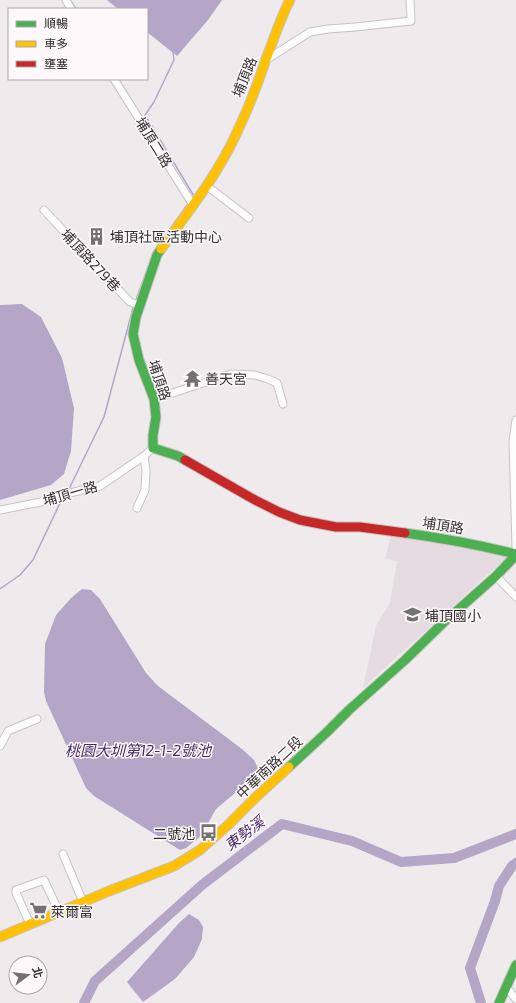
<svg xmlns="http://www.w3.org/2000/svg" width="516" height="1003" font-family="'Exo 2','Noto Sans TC',sans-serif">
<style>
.built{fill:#e5dbe0}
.water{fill:#b5a6c7}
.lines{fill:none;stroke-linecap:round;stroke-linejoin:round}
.stream{stroke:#b5a6c7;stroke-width:1.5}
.river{stroke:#b5a6c7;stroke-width:10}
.street-casing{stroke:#c6c3c5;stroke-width:9}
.fast-casing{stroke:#c6c3c5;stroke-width:11}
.slow-casing{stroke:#c6c3c5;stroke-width:11}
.jam-casing{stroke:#c6c3c5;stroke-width:11}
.street{stroke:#fdfcfc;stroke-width:7}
.fast{stroke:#4caf50;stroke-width:9}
.slow{stroke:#ffc107;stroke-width:9}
.jam{stroke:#c62828;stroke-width:9}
.labels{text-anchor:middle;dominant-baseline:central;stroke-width:3;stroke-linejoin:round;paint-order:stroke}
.street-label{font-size:14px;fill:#323031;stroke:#fef8fb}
.poi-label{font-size:14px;fill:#323031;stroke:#fef8fb;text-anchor:start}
.water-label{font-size:15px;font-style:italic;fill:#472965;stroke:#fef8fb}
</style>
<rect width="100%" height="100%" fill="#efebed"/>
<path class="built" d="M391,535l118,20 -146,133 13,-62 14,-24 7,-41 -12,-2z"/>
<path class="water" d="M107,0h115l-14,20 -31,36 -30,-24v-23h-29z
M22,304l19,13 21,41 12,50 -3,43 -7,23 -13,11 -51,15v-195z
M82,589l9,1 9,9 46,74 12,13 84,63 12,11 4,8 -5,10 -37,31 -15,27 -15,12 -6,2 -86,-54 -8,-8 -40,-87 -2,-9 1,-48 11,-29 15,-17z
M189,914l10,6 4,7 -1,12 -8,18 -19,22 -32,23 -16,-20 52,-59z"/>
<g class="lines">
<path class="stream" d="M70,0l6,9
M173,52l1,8 -20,42 -9,13 49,81 -2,3
M118,79l11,17
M136,300l17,-47 34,-48
M68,491l36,-74 29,-109
M0,589l20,-14 13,-15 28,-59"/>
<path class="river" d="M84,1003l11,-22 107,-96 80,-61 70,17 49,21 53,-4 62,-24
M481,1003l-11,-35 25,-67 4,-15 13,-20 4,-3"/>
<defs>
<path id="street" d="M66,0l5,9
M266,60l44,-28 18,-3 27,-2 56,-6 -1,-21
M114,79l79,126
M207,186l42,32
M44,210l86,92 10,3
M154,399l77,-25 24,1 13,4 9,4 6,21
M516,420l-3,21 3,106
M137,508l8,-18 1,-19 -2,-15
M0,510l41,-8 16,-6 43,-10 44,-30 9,-8
M496,576l20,21
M0,746l8,-15 29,-12
M63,854l20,48
M30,924l-14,-31v-3l28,-10 15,32
M506,987l10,12"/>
<path id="fast" d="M161,249l-4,6 -21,62 -3,17 6,26 15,39 2,18 -3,18v13l25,8 7,4
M405,533c37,5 74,12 111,21
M289,767l37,-34 23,-23 56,-50 37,-36 54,-48 20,-21
M499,1003l17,-38"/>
<path id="slow" d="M161,249c28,-38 58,-76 77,-119 11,-23 20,-47 28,-71 8,-20 14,-40 24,-59
M0,937l109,-46 65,-25 26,-16 28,-25 27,-27 34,-31"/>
<path id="jam" d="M185,460l70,40 24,12 21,8 36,7h24l45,6"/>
</defs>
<use href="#street" class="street-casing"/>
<use href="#fast" class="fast-casing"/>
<use href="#slow" class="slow-casing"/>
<use href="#jam" class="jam-casing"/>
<use href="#street" class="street"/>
<use href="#fast" class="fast"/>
<use href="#slow" class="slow"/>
<use href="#jam" class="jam"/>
</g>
<defs>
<symbol id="building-bare" viewBox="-9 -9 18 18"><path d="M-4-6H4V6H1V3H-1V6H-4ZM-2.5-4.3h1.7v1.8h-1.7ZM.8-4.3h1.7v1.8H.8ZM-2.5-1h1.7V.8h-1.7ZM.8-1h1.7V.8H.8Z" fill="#747173" stroke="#fef8fb" stroke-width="2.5" paint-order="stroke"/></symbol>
<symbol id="temple-bare" viewBox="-9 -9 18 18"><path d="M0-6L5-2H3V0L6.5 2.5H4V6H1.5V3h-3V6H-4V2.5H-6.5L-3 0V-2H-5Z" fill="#747173" stroke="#fef8fb" stroke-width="2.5" paint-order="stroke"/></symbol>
<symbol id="school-bare" viewBox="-9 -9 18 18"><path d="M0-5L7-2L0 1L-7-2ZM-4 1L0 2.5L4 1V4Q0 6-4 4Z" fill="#747173" stroke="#fef8fb" stroke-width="2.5" paint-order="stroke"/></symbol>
<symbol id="bus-bare" viewBox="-9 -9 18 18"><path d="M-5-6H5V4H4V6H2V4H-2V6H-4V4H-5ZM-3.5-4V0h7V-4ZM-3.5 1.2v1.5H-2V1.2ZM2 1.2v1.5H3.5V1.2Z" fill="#747173" stroke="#fef8fb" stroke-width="2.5" paint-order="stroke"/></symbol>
<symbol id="supermarket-bare" viewBox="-9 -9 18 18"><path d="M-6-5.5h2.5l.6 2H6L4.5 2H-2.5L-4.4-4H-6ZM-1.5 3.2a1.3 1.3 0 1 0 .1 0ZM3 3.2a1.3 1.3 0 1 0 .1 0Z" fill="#747173" stroke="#fef8fb" stroke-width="2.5" paint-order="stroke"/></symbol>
</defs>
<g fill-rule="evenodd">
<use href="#building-bare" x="84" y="224" width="25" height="25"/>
<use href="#temple-bare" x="180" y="366" width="25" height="25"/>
<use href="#school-bare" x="400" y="602" width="25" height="25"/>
<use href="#bus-bare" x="196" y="820" width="25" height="25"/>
<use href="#supermarket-bare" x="26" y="898" width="25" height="25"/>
</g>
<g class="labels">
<g class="street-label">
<text transform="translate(244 77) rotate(-68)">埔頂路</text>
<text transform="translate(154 142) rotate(58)">埔頂二路</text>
<text transform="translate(91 260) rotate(47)">埔頂路279巷</text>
<text transform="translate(160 380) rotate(72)">埔頂路</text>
<text transform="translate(70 493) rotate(-16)">埔頂一路</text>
<text transform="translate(443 525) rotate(9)">埔頂路</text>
<text transform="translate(269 767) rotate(-43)">中華南路二段</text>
</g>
<g class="poi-label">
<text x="110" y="236">埔頂社區活動中心</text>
<text x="205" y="378">善天宮</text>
<text x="425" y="615">埔頂國小</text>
<text x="195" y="833" text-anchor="end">二號池</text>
<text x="51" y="911">萊爾富</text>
</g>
<g class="water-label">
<text x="138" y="750">桃園大圳第12-1-2號池</text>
<text transform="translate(244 833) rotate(-37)">東勢溪</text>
</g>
</g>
<rect x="8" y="8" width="140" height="72" fill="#fef8fb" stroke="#aca8aa"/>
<rect x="16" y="21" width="20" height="6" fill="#4caf50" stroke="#aca8aa"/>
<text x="44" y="28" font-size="12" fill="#323031">順暢</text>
<rect x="16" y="41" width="20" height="6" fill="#ffc107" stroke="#aca8aa"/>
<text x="44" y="48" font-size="12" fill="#323031">車多</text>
<rect x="16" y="61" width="20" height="6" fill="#c62828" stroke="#aca8aa"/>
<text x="44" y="68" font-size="12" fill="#323031">壅塞</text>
<g transform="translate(28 975) rotate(75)"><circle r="19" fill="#fef8fb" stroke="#aca8aa"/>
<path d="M0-3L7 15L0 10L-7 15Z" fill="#747173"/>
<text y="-6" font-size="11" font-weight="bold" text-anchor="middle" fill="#323031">北</text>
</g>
</svg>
